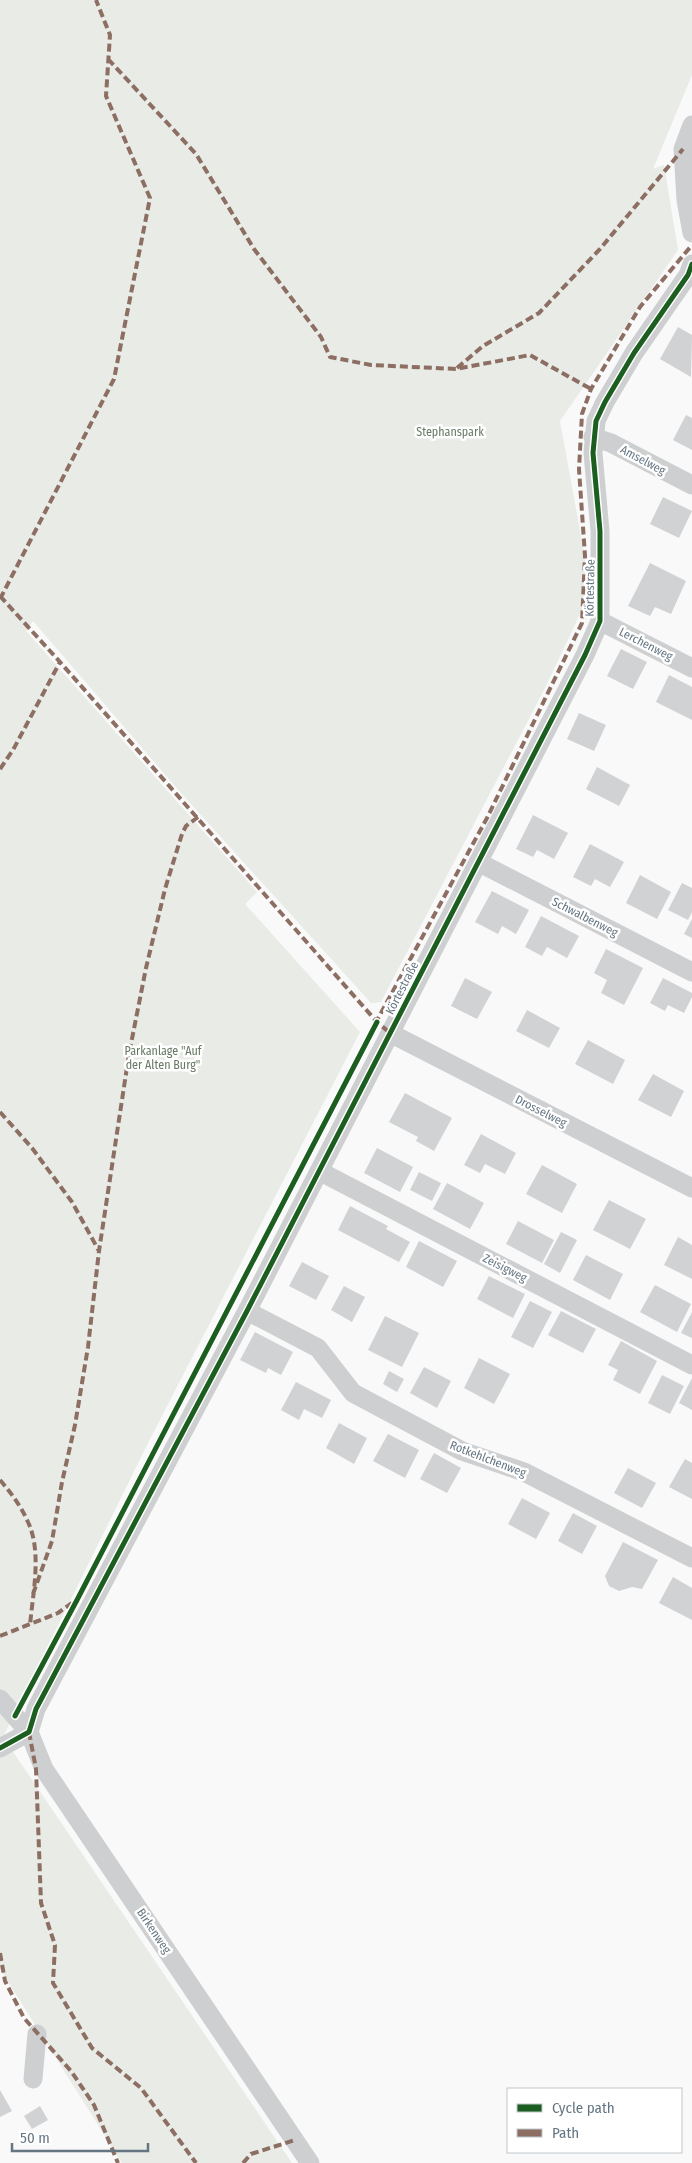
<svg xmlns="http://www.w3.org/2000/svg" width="692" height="2163" font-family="'Fira Sans Condensed',sans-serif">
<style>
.green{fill:#e8ebe6}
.building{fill:#d0d2d3}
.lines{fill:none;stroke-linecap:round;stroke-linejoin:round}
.minor{stroke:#cecfd0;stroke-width:19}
.quiet{stroke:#8d6e63;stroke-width:4;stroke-dasharray:8 4;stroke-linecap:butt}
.cycleway-casing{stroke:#fff;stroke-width:8}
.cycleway{stroke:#1b5e20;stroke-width:5}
.labels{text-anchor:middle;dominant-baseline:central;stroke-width:5;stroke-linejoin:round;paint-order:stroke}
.park-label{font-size:12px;fill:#687a64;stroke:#fff}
.street-label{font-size:12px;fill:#657683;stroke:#fff}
</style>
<rect width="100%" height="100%" fill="#f9f9f9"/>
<path class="green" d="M0,0h692v75l-39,94 11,-4 14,85 -118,171 31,170 -47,99 -163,312 -10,1 -190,-210 -148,-172 -7,10 231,261 -12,12 115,128 -212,411 -145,294 289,426h-170l-122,-194z"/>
<path class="building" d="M678,327l14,8 -1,42 -31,-18z
M686,415l6,3v32l-19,-10z
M663,497l29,14 -13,27 -29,-14z
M650,563l36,18 -15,33 -16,-7 -5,9 -22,-10z
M621,649l26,13 -14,27 -26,-13z
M669,675l23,12v33l-36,-18z
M579,713l27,12 -12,26 -27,-12z
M597,767l33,18 -11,21 -33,-17z
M533,815l35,18 -14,26 -17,-9 -4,7 -17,-8z
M590,844l34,18 -14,25 -15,-8 -4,7 -18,-9z
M640,875l31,17 -14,27 -31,-16z
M682,883l10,5v24l-4,8 -20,-10z
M492,891l37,19 -13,24 -14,-8 -4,8 -23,-12z
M541,916l38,20 -12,22 -20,-11 -5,9 -17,-9z
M692,919v19l-8,-4z
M606,949l37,19 -19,37 -23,-12 6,-13 -13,-7z
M465,978l27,14 -15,27 -26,-13z
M663,978l29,15v4l-8,16 -16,-8 -3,6 -15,-8z
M527,1010l33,18 -11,20 -33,-17z
M588,1040l37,20 -12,24 -38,-20z
M653,1074l31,17 -13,26 -33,-17z
M405,1093l47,25 -18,33 -18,-10 2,-4 -29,-15z
M481,1134l35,19 -11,21 -20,-10 -5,9 -16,-8z
M377,1148l36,19 -13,25 -36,-19z
M542,1165l35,19 -15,29 -36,-19z
M419,1172l22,11 -9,18 -22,-11z
M447,1183l37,20 -14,26 -37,-20z
M609,1200l37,19 -16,30 -37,-19z
M350,1206l38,20 -2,3 24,13 -11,20 -61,-32z
M518,1221l36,19 -12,23 -36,-19z
M561,1232l16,8 -17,33 -16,-9z
M678,1237l14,8v34l-28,-14z
M419,1241l38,20 -14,26 -37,-20z
M586,1255l37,19 -13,26 -37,-20z
M302,1262l27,14 -13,24 -27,-14z
M489,1276l36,18 -12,24 -36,-19z
M655,1285l36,19 -14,28 -37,-20z
M344,1286l21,11 -13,25 -21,-12z
M530,1301l22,11 -19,36 -22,-11z
M561,1311l35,18 -13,24 -35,-18z
M692,1312v26l-11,-5z
M385,1316l34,17 -17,34 -34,-17z
M255,1332l38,20 -12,23 -13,-7 -2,5 -26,-13z
M621,1341l36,20 -17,33 -27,-14 5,-10 -10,-5z
M479,1358l31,16 -16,30 -30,-16z
M424,1367l27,14 -14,27 -27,-15z
M389,1371l15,8 -7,13 -14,-8z
M662,1375l22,11 -14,28 -22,-11z
M692,1378v32l-13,-7z
M296,1382l35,18 -9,18 -18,-9 -5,11 -18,-10z
M339,1423l28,15 -13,26 -28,-16z
M388,1434l31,16 -14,28 -32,-17z
M434,1453l27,15 -14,25 -27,-14z
M685,1459l7,4v36l-23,-12z
M628,1468l28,15 -14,25 -28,-15z
M522,1498l28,15 -14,26 -28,-15z
M573,1513l24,13 -15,28 -24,-13z
M623,1542l35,18 -16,29 -10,-2 -13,4 -10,-5 -4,-10z
M673,1577l19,11v32l-33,-17z
M0,2090l12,21 -12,6z
M40,2106l8,14 -16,9 -8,-13z"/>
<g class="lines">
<path class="minor" d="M692,125l-9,24 3,51 6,33
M593,437l18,6 81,42
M600,621l92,47
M478,862l214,110
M390,1033l302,155
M319,1171l373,194
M247,1311l71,37 35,45 109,58 62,21 168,86
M0,1699l29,33 15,37 266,394
M0,1748l29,-16 7,-23 211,-398 338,-656 15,-34v-90l-7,-78 3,-32 9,-19 29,-49 54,-78 4,-11
M33,2079l4,-45"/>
<path class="quiet" d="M108,59l88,95 58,95 67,88 9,20 41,8 85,4 74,-14 61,34
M457,368l26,-22 56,-33 61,-64 83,-100
M0,596l60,66 317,360 13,11
M0,599l114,-220 36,-181 -44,-102 4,-61 -14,-35
M0,769l13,-19 47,-88
M375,1024l112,-206 95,-195 3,-67 -6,-87 3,-55 9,-25 49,-82 52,-62
M0,1112l32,36 40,54 27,49
M0,1480c11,13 21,26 28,42 14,30 5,70 2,103
M33,1594l19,-53 10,-59 13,-57 13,-78 11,-96 30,-197 17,-86 19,-79 17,-55 4,-8 12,-9
M0,1636l58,-23 14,-10
M29,1732l7,37 5,134 14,42 -2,38 39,65 49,40 55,75
M0,1953l5,28 19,37 47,53 23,34 24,58
M243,2163l8,-9 44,-14"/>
<defs>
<path id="cycleway" d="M15,1716l62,-116 300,-578
M0,1748l29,-16 7,-23 211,-398 338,-656 15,-34v-90l-7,-78 3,-32 9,-19 29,-49 54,-78 4,-11"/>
</defs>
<use href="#cycleway" class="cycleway-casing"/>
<use href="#cycleway" class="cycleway"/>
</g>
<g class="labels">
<g class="park-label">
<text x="450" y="432">Stephanspark</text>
<text x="163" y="1051">Parkanlage "Auf<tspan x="163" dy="14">der Alten Burg"</tspan></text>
</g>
<g class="street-label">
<text transform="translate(643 460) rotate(28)">Amselweg</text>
<text transform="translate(590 588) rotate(-89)">Körtestraße</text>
<text transform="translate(646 644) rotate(27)">Lerchenweg</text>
<text transform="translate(585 917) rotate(27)">Schwalbenweg</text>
<text transform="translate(402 988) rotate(-63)">Körtestraße</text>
<text transform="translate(541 1111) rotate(27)">Drosselweg</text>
<text transform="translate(505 1268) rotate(27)">Zeisigweg</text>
<text transform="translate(488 1459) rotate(21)">Rotkehlchenweg</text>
<text transform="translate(154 1931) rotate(56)">Birkenweg</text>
</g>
</g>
<rect x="507" y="2088" width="175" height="65" fill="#ffffff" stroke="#c1c8cd"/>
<rect x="517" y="2104" width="25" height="8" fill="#1b5e20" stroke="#c1c8cd"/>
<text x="552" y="2113" font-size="15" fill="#657683">Cycle path</text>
<rect x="517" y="2129" width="25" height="8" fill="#8d6e63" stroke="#c1c8cd"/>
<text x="552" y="2138" font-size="15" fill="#657683">Path</text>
<path d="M12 2143v8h136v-8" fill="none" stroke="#657683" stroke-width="2.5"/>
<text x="20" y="2143" font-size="15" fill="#657683" stroke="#ffffff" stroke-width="4" paint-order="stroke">50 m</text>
</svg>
